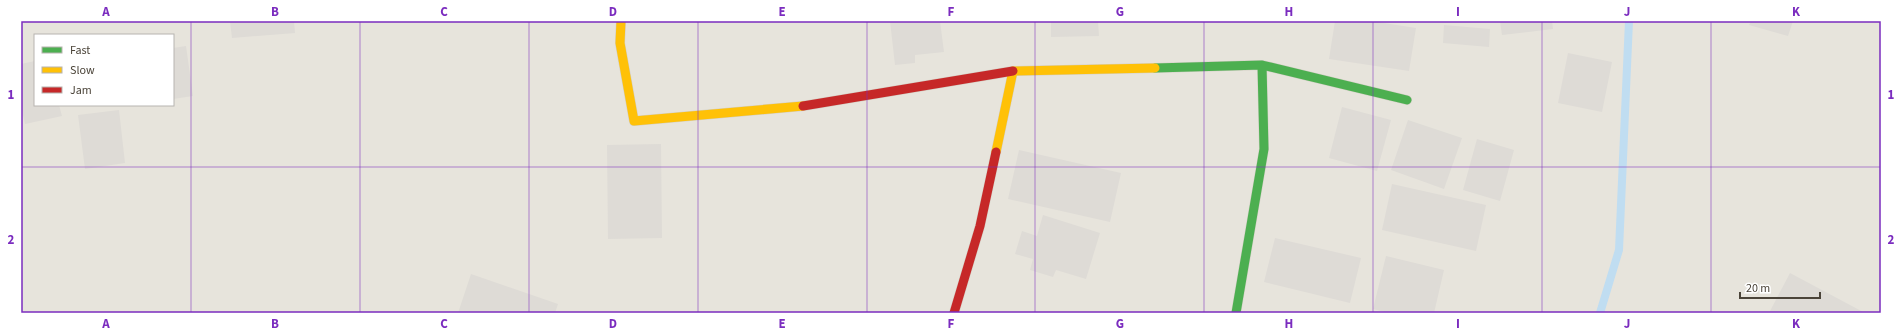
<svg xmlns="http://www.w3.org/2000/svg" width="1902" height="334" font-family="'Source Sans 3',sans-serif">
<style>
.residential{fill:#e7e4dc;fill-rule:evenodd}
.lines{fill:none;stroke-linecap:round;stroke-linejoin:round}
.stream{stroke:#c0ddf1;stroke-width:8}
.building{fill:#dedbd6}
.fast-casing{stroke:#d3cfc5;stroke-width:10}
.slow-casing{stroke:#d3cfc5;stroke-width:10}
.jam-casing{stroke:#d3cfc5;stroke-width:10}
.fast{stroke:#4caf50;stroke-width:9}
.slow{stroke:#ffc107;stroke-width:9}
.jam{stroke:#c62828;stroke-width:9}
.grid{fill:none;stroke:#7b2cbf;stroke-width:1;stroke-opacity:0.55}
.neatline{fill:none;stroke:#7b2cbf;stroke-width:1.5}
.grid-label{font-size:13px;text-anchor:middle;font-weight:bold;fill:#7b2cbf}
</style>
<rect width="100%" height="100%" fill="#f4f2ee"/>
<path class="residential" d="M21,21h1860v292h-1860zM35,35h138v70h-138z"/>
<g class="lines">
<path class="stream" d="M1600,313l19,-63 10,-229"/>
</g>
<path class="building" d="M230,21h64l1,12 -63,5z
M890,21h50l4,31 -29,3v8l-20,2z
M1051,21h47l1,15 -48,1z
M1335,21h36l45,7 -7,43 -80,-12z
M1500,21h52l1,8 -51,6z
M1751,21h42l-5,15 -39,-11z
M1444,25l46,4 -1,18 -46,-4z
M186,46l7,50 -20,3v-51z
M1568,53l44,9 -10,50 -44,-9z
M35,61v44h24l3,11 -37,8 -4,-18v-42z
M1342,107l49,13 -14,51 -48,-13z
M119,110l6,53 -40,6 -7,-54z
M1408,120l54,18 -18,51 -53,-19z
M1477,139l37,11 -14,51 -37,-11z
M661,144l1,94 -54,1 -1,-94z
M1019,150l102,23 -11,49 -102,-23z
M1392,184l94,21 -10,46 -94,-21z
M1043,215l57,18 -14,46 -30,-9 -3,7 -23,-7 3,-11 -18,-5 7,-23 15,5z
M1275,238l86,20 -11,45 -86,-21z
M1386,256l58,14 -10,43h-45l-16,-4z
M1790,273l75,40h-96z
M471,274l87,30 -3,9h-97z"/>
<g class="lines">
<defs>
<path id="fast" d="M1155,68l107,-3 145,35
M1236,313l28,-164 -2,-84"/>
<path id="slow" d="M621,21l-1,22 14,78 169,-15
M996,152l17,-81 142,-3"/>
<path id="jam" d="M803,106l210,-35
M954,313l26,-87 16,-74"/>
</defs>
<use href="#fast" class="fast-casing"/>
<use href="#slow" class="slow-casing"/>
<use href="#jam" class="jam-casing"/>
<use href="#fast" class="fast"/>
<use href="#slow" class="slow"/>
<use href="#jam" class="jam"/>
</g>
<path class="grid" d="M191,21v292M360,21v292M529,21v292M698,21v292M867,21v292M1035,21v292M1204,21v292M1373,21v292M1542,21v292M1711,21v292M21,167h1860"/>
<rect width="1902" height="334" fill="none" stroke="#ffffff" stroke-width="44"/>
<rect x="34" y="34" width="140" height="72" fill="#ffffff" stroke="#b7b4b0"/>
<rect x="42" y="47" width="20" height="6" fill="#4caf50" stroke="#b7b4b0"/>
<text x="70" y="54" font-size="12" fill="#4b4439">Fast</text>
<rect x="42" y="67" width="20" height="6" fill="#ffc107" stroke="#b7b4b0"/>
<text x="70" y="74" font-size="12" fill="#4b4439">Slow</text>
<rect x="42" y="87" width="20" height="6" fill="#c62828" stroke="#b7b4b0"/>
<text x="70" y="94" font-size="12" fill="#4b4439">Jam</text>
<path d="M1740 292v6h80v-6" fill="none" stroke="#4b4439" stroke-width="2"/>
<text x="1746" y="292" font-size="12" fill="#4b4439" stroke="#ffffff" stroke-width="3" paint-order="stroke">20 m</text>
<rect x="22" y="22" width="1858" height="290" class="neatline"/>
<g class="grid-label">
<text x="106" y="16">A</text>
<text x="275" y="16">B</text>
<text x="444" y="16">C</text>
<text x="613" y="16">D</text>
<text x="782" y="16">E</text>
<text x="951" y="16">F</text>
<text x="1120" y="16">G</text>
<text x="1289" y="16">H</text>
<text x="1458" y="16">I</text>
<text x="1627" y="16">J</text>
<text x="1796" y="16">K</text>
<text x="11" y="99">1</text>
<text x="1891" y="99">1</text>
<text x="11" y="244">2</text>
<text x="1891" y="244">2</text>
<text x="106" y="328">A</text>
<text x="275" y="328">B</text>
<text x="444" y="328">C</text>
<text x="613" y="328">D</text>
<text x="782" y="328">E</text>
<text x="951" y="328">F</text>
<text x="1120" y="328">G</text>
<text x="1289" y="328">H</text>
<text x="1458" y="328">I</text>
<text x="1627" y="328">J</text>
<text x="1796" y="328">K</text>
</g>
</svg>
